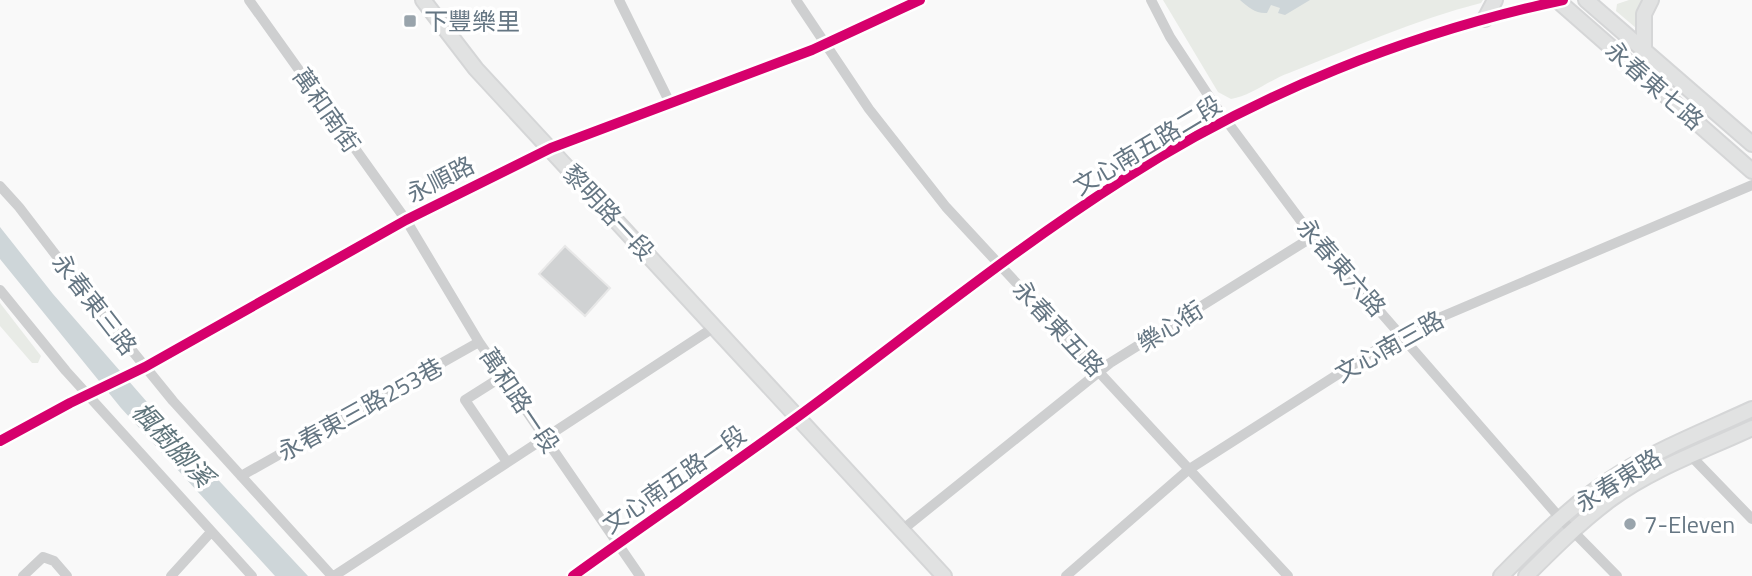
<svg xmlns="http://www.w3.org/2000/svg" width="1752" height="576" font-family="'Titillium Web','Noto Sans TC',sans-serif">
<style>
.green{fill:#e8ebe6}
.water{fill:#ced6d9}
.building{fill:#d0d2d3;stroke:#e8e8e8;stroke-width:2}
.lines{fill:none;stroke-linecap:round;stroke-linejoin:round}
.secondary-casing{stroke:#d5d6d7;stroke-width:18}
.street{stroke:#cecfd0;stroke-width:10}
.secondary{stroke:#e1e2e2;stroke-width:14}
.cycleway-casing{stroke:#fff;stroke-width:15}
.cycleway{stroke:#d6006c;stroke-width:10}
.poi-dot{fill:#99a4ac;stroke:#fff;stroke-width:2.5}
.labels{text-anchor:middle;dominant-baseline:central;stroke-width:7;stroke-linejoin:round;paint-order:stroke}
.poi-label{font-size:24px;fill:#657683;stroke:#fff;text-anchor:start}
.street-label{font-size:24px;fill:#657683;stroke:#fff}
.water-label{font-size:26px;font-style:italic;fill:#60757c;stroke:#fff}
</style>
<rect width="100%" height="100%" fill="#f9f9f9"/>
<path class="green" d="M1163,0h320l-2,3c-66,17 -129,45 -192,70 -20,7 -38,23 -58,26l-13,-7z
M1629,0h16l-9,28 -20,-17 1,-7z
M0,303l41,53 -3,7h-6l-32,-37z"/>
<path class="water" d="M1240,0h70l-25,15 -7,-2 2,-5 -9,-3 -4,8c-11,1 -19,-6 -27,-13z
M0,227l53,67 114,131 141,151h-33l-154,-168 -121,-149z"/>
<path class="building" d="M565,246l45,42 -25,28 -46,-42z"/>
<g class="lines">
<defs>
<path id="secondary" d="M423,0l53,69 468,507
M1557,0l195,171
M1586,0l166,144
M1485,19l10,-19
M1644,51v-37l7,-14
M1501,576c38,-38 75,-76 121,-104 41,-25 87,-43 130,-63
M1526,576c27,-27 54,-54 85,-77 42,-31 94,-49 141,-71"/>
</defs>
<use href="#secondary" class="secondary-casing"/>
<path class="street" d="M249,0l157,220 73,122 161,234
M619,0l51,103
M796,0l73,109 77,98 342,369
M1151,0l19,37 44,67 87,117 259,297 57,58
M0,186l19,21 59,77 95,117 159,175
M0,290l66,81 186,205
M503,376l-38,24 42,62
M0,441l70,-38 75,-36 261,-147 145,-72 261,-98 108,-50
M1691,456l61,63
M241,476l238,-134
M902,530l208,-167 204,-127
M23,576l20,-19 11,4 13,15
M171,576l40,-44
M334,576l382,-250
M573,576c80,-58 163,-113 242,-172 102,-76 202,-156 309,-225 133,-86 285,-146 439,-179
M1066,576l122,-106 213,-136 351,-149"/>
<use href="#secondary" class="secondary"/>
<defs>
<path id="cycleway" d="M0,441l70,-38 75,-36 261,-147 145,-72 261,-98 108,-50
M573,576c80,-58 163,-113 242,-172 102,-76 202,-157 309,-225 134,-86 285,-146 439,-179"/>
</defs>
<use href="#cycleway" class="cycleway-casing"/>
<use href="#cycleway" class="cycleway"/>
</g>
<g class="poi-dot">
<rect x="403" y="14" width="14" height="14" rx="3.5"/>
<circle cx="1630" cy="524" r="7"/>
</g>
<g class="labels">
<g class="poi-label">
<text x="424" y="21">下豐樂里</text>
<text x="1644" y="524">7-Eleven</text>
</g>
<g class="street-label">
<text transform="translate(1655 85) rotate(41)">永春東七路</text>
<text transform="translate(327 110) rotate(55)">萬和南街</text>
<text transform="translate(1147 145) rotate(-31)">文心南五路二段</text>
<text transform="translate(440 179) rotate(-27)">永順路</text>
<text transform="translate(609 212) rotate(47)">黎明路一段</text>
<text transform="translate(1342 267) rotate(49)">永春東六路</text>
<text transform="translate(95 304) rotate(52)">永春東三路</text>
<text transform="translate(1170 326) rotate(-32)">樂心街</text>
<text transform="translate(1059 328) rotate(47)">永春東五路</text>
<text transform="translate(1389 346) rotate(-29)">文心南三路</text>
<text transform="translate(520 400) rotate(56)">萬和路一段</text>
<text transform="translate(360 409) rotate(-29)">永春東三路253巷</text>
<text transform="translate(674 479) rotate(-35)">文心南五路一段</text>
<text transform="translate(1618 480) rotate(-32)">永春東路</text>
</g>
<g class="water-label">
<text transform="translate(173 444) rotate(47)">楓樹腳溪</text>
</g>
</g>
</svg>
